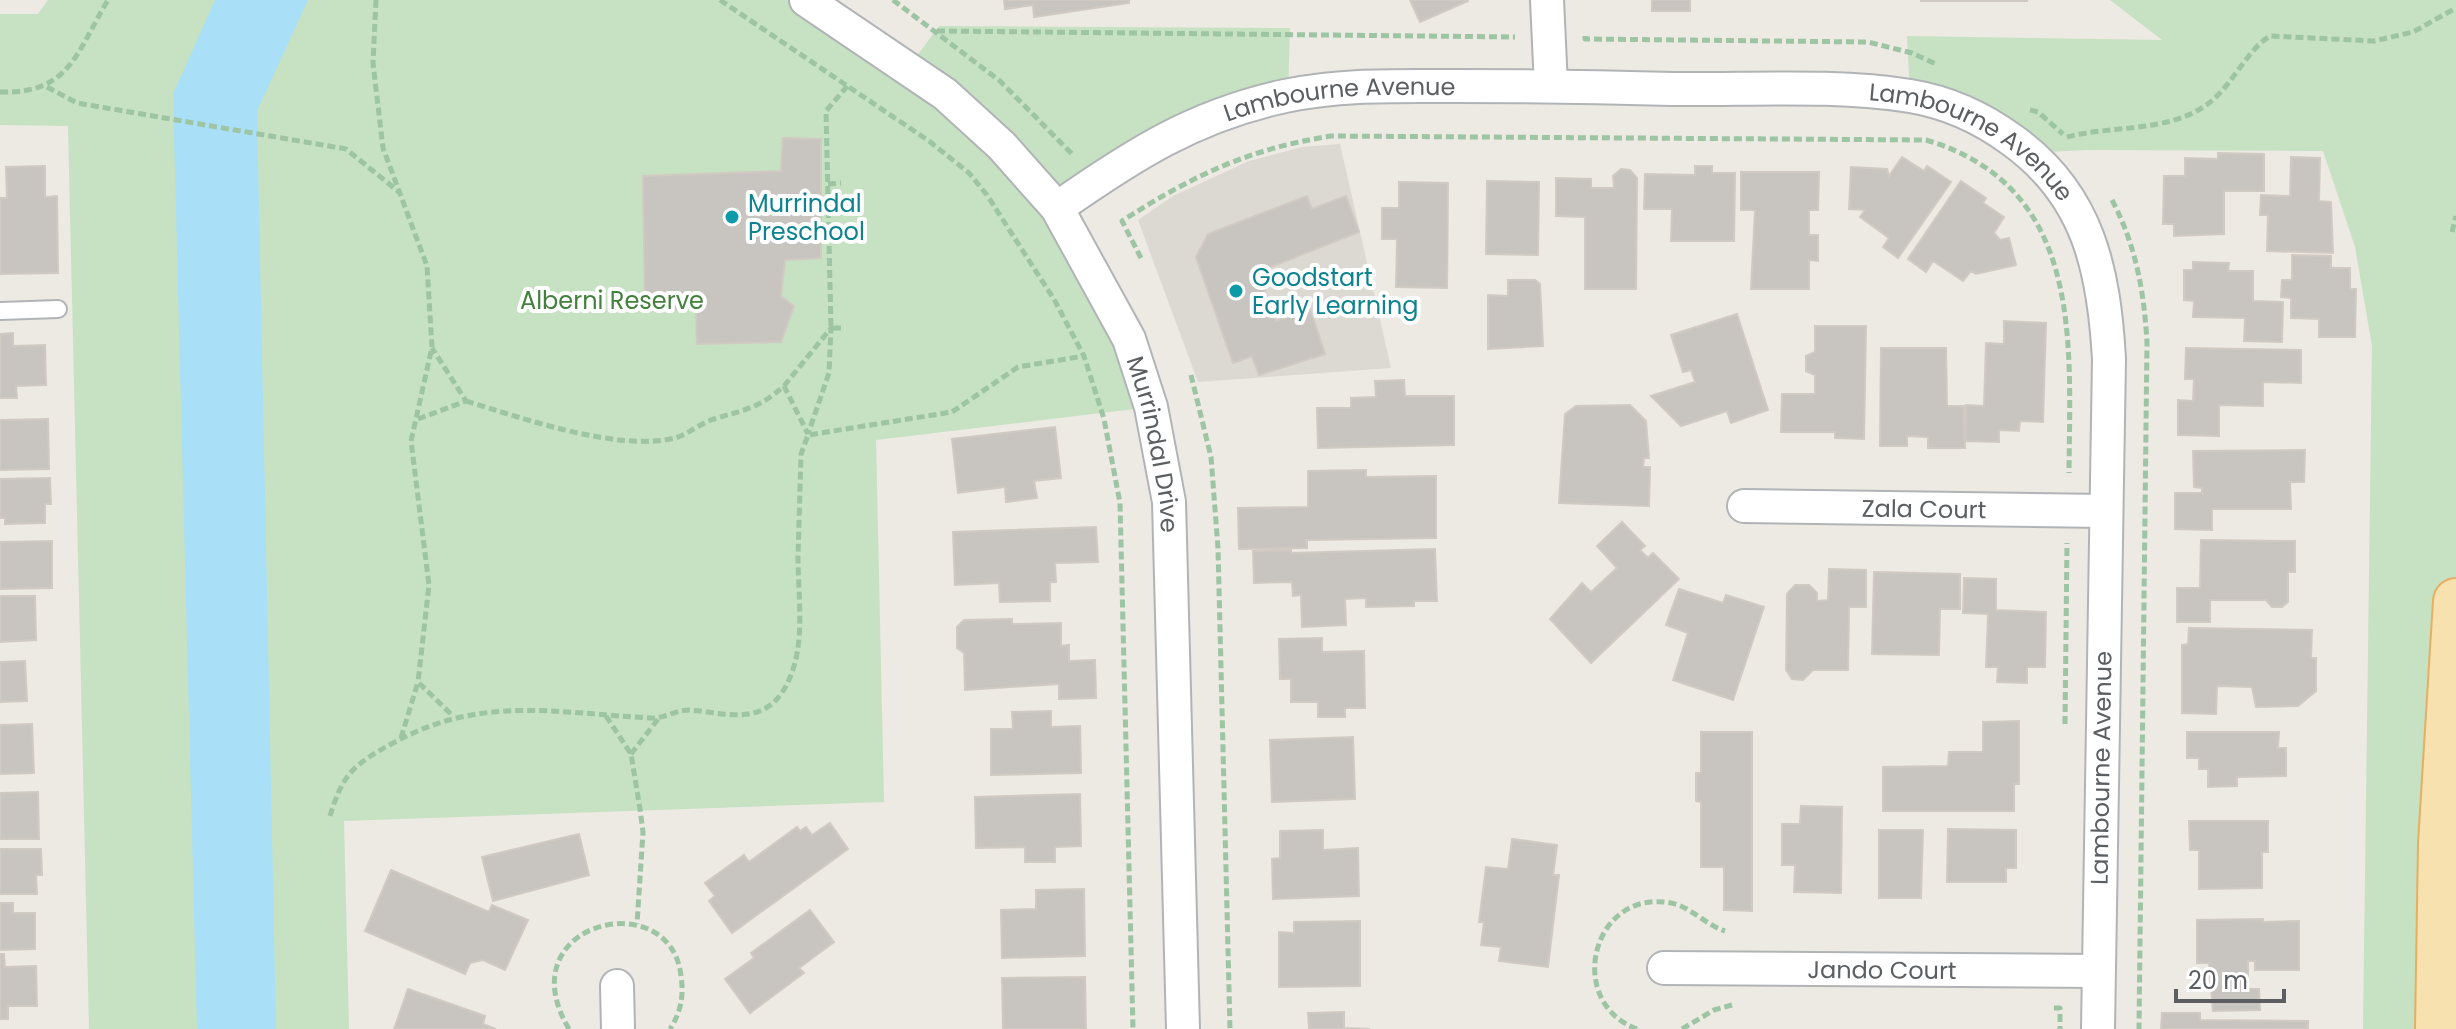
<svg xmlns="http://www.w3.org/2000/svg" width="2456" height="1029" font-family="Poppins,sans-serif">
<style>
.education{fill:#dcd8d2}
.green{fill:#c6e2c2}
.water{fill:#a9dff7}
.building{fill:#c8c4c0;stroke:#d1cac2;stroke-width:2}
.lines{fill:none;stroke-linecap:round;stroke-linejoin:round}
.service-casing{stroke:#b1b4b7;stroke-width:20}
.minor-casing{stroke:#b1b4b7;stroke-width:36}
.primary-casing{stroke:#e4af65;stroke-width:48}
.path{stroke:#9dc4a3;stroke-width:5;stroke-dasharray:8 4;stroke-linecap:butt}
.service{stroke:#fff;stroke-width:16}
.minor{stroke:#fff;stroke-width:32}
.primary{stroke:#f7e1ae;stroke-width:44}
.culture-dot{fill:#0f9aa8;stroke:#fff;stroke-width:3}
.labels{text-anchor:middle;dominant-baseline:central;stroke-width:8;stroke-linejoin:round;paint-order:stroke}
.street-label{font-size:24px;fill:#5b5f62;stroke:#fff}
.culture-label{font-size:24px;fill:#0d838f;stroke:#fff;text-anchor:start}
.park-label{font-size:24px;fill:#43803d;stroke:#fff}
</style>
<rect width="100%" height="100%" fill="#ede9e3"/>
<path class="education" d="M1340,144l51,224 -193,14 -60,-162 35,-24 76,-35 53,-14z"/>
<path class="green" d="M48,0h758l102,68 31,-42 351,2 -2,68 -230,112 93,199 -275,33 8,362 -540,19 5,208h-260l-21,-903 -68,-1v-111h38z
M2110,0h346v601l-18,428h-75l9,-683 -17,-99 -32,-96 -236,-1 -58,3 -119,-57 -3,-60 255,4z"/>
<path class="water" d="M215,0h93l-51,111 19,918h-79l-24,-935z"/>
<path class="building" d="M1004,0h125v3l-95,14 -1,-12 -28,4z
M1410,0h58v1l-48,21z
M1652,0h38v11h-38z
M1921,0h106v1h-106z
M783,138l38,1v119l-36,2 -4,36 13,10 -13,36 -84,2 -1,-35 -51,2 -2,-135 138,-5z
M2218,153l46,1v37h-40v43l-50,2v-12h-11l1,-48h21v-18l33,1z
M1902,157l22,14 3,-5 24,16 -53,76 -15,-11 6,-9 -29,-21 5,-7 -16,-1 2,-42 36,2 2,7z
M2291,157l29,1 -1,43 12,1 2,51 -66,-2 1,-36h-8l1,-20 29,1z
M45,166v31l12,-1 1,77 -58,1v-76h7l-1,-31z
M1695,166h17v7h23l-1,68h-63l1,-32h-28l1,-35 50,1z
M1621,169l9,1 7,8 -1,111h-51v-72l-29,-1v-38l35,1v9h23l-1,-12z
M1741,172h78l-1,38h-9v25h9v26l-9,-1v29h-58l4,-79h-14z
M1487,181l52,1 -1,73 -52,-1z
M1961,181l25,17 -3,5 21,14 -10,16 6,7 9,-2 7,27 -40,9 -5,-3 -8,10 -30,-20 -7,11 -18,-13z
M1399,182l49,1 -1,105 -51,-1 1,-48h-15v-31h17z
M1307,196l5,13 34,-13 13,36 -101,40 18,49 34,-12 15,45 -66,21 -7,-19 -19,7 -37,-106 12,-23z
M2292,255l39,1v12h19v21h6l-1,48h-36v-18l-28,-1v-20l-10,-1 1,-17h10z
M2193,262l36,1 -1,8h25v30l30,1 -1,40 -38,-1 1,-23 -52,-1 1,-16 -10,-1v-30h9z
M1508,280h27l5,4 3,62 -55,3v-54l20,1z
M1737,314l31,96 -37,13 -4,-12 -46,15 -30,-30 44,-14 -4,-12 -8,2 -12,-37z
M2004,321l42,2 -3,99 -23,-1 -1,10 -20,-1v12l-34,-1 1,-36 18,1 2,-63 18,1z
M1815,326h51l-2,113 -29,-1v-6h-54l1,-38h33v-19l-9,-4v-15l9,-4z
M13,333v13l32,-1 1,40 -30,1 1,12h-17v-64z
M1881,348h65l1,58h17l1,42h-37v-11l-21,-1v10h-27z
M2186,348l115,2v33l-38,-1v24l-44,-1v31l-41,-1v-35l15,1 1,-22h-9z
M1404,380l1,16h49v49l-136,3 -1,-40h34v-10l25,-1 -1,-16z
M1630,405l16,16 3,37h-5l-1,9h7l-1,39 -90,-3 6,-89 11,-8z
M48,419l1,50 -49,1v-50z
M1055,427l6,51 -27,3 3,17 -31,4 -1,-15 -47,6 -6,-54z
M2305,450l-1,32h-14l1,27h-79v21l-37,-1v-36h27v-5l-8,-1 -1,-36z
M1366,470v7l70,-1v62l-129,2v8l-68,1 -1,-41 70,-1v-36z
M50,478l1,26h-6v19l-40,1v-6h-5v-39z
M1622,522l23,24 -5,4 8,8 5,-5 26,26 -88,84 -41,-44 32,-36 9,9 26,-24 -20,-22z
M1096,527l2,35 -43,1 1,19h-6v19l-50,1 -1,-19 -44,2 -2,-53z
M2201,540l94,1v31h-7v30l-6,5h-10l-6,-7h-56v22h-33v-34h23z
M52,541v47l-52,1v-47z
M1435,549l2,52h-23v5l-48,1v-9l-21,1 1,26 -44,2 -1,-32 -8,1 -1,-14 -38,1 -1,-32 38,-1v3z
M1829,569l37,1v37h-17l-1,63h-35l-10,10 -11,-1 -6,-9 1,-76 8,-9h14l8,8v8l11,-1z
M1874,572l86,2v35h-20l-1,46 -67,-1z
M1964,578l32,1v31l50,2 -1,55h-18v16l-30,-1 1,-15h-12l2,-53 -25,-1z
M1679,589l44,14 3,-8 38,12 -31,93 -60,-20 15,-47 -22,-8z
M0,596h35l1,44 -36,2z
M1012,619v5l49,-1v23l8,-1v16l26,-1 1,38 -37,1v-15l-94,6 -1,-37 -7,-5v-21l7,-7z
M2189,628l123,2 -1,28h5v33l-18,15 -42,1 -4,-20 -35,-1 -1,28 -34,-1v-68l6,-1z
M1322,638v14l42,-1 1,57h-20v9h-27v-15h-27v-23h-11l-1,-40z
M25,661l2,40 -27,1v-40z
M1051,711v16l29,-1 1,47 -90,2v-46h22l-1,-17z
M2019,721v63h-5v27h-131v-44l65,-1 1,-14h34v-30z
M32,724l2,49 -34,1v-49z
M1701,732h51v179l-28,-1v-43h-23v-65l-5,-1v-28h5z
M2187,732h92l-1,16h8v28l-49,1v9l-29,1v-18h-9v-11h-12z
M1353,737l2,62 -83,3 -2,-62z
M38,792l1,47h-39v-46z
M1080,794l1,52 -26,1v15h-30v-15l-49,1 -1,-51z
M1801,806l41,1 -1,86 -47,-1 1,-27h-13v-41h18z
M2189,821h79v31h-6v36l-63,1v-39h-9z
M830,823l18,26 -116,84 -23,-32 6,-5 -10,-13 39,-28 5,7 48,-35 3,4 6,-4 6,8z
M1948,829l68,1v38h-10v14h-59z
M1323,830v20l35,-2 1,48 -86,3 -1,-40 8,-1v-27z
M1879,830h44l-2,68h-42z
M579,834l10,41 -96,26 -11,-44z
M1512,839l45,6 -4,30h6l-11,92 -49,-6 2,-14 -20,-2 3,-23h-5l7,-55 22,2z
M0,849h41l1,26h-6l1,19h-37z
M391,870l98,42 3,-7 36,15 -23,50 -22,-10 -13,3 -5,11 -100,-43z
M1084,889l1,67 -83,2 -1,-48 35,-1v-19z
M0,903h13v10h22v36l-35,1z
M810,910l24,32 -35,26 5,5 -54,40 -25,-34 29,-21 -3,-5z
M2263,919v3l36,-1v49h-44v-9h-7v28h11l1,21 -47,1 -4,-48h-12v-43z
M1360,921v65l-81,1v-55l15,1v-11z
M0,954h4l1,13 31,-1 1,40h-29v13h-8z
M1085,977l1,52h-83l-1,-51z
M408,989l77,27 -2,8 13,5h-102z
M1344,1012v16l26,1h-61l-1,-16z
M2162,1013h38v7l108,1v8h-147z"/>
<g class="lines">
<defs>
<path id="service" d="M0,311l58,-2"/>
<g id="minor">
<path id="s1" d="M806,0l139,94 57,52 55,62 72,131 22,68 18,95 14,527"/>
<path d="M1547,0l4,86"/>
<path id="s2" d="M1057,208c76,-53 136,-92 228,-112 56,-12 112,-10 169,-10 73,0 145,1 218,3 76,1 164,-5 238,7 37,6 72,22 102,44 77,55 92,131 97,219l-11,670"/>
<path id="s3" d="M1744,506l361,5"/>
<path id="s4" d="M1664,968l434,3"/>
<path d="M617,986l1,43"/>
</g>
<path id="primary" d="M2438,1029l3,-185 15,-243"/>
</defs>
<use href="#service" class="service-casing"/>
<use href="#minor" class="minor-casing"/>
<use href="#primary" class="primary-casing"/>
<path class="path" d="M376,0l-3,63 10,85 44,118 5,81 -21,94 18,144 -11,97
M720,0l209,141 40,32 18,22 68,106 29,55 20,63 16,84 13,526
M893,0l107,81 73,74
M937,31l578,6
M1585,36v3l283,3 44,11 24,11
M47,87l30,16 269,46 53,43
M0,92c70,2 76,-39 108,-92
M2030,110l8,2 25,22
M2067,137c45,-12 103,-4 142,-34 23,-17 42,-59 62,-67l103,5 39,-9 43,-24
M828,184l13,-1
M2112,200c24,46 32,91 35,142l-8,687
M2452,232l4,-16
M1141,258l-19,-37c70,-45 126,-72 209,-85l595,4c158,47 144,201 143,333
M841,328h-10l-5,-217 23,-27
M1191,375l20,82 7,91 12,481
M784,386l47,-58 -2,45 -21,61
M466,401c56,17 151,51 209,37 14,-4 25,-15 39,-19 32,-10 44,-10 70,-33l24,48
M418,419l48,-18 -34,-53
M606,716l25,38 9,55 3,23 -6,92
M2065,724l2,-181
M401,738l17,-56 35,34
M631,754l27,-35
M330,816c13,-44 26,-53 65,-74 86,-47 162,-29 255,-24 14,1 27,-9 41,-8 32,3 68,15 90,-16 27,-39 17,-92 17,-137 1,-34 2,-69 3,-103l7,-19 144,-23 66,-45 66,-11
M2054,1008h6v21
M569,1029c-64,-107 102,-146 112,-53 3,20 0,36 -11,53
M1637,1029c-73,-27 -45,-141 34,-126 20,4 35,22 54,28
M1682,1029l32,-19 18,-5"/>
<use href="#service" class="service"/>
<use href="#minor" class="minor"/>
<use href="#primary" class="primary"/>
</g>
<g class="culture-dot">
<circle cx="732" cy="217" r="8"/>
<circle cx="1236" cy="291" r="8"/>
</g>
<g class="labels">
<g class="street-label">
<text stroke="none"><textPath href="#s2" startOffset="310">Lambourne Avenue</textPath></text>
<text stroke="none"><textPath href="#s2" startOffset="958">Lambourne Avenue</textPath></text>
<text stroke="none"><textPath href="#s1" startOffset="586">Murrindal Drive</textPath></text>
<text stroke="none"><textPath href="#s3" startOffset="180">Zala Court</textPath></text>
<text transform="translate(2101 768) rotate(-89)">Lambourne Avenue</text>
<text stroke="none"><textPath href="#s4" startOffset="218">Jando Court</textPath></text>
</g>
<g class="culture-label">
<text x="748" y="203">Murrindal<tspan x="748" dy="28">Preschool</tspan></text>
<text x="1252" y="277">Goodstart<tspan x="1252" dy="28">Early Learning</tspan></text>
</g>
<g class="park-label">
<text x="612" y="300">Alberni Reserve</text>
</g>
</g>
<path d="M2176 989v12h108v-12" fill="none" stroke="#5b5f62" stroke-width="4"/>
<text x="2188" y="989" font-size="24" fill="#5b5f62" stroke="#ffffff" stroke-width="6" paint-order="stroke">20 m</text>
</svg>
